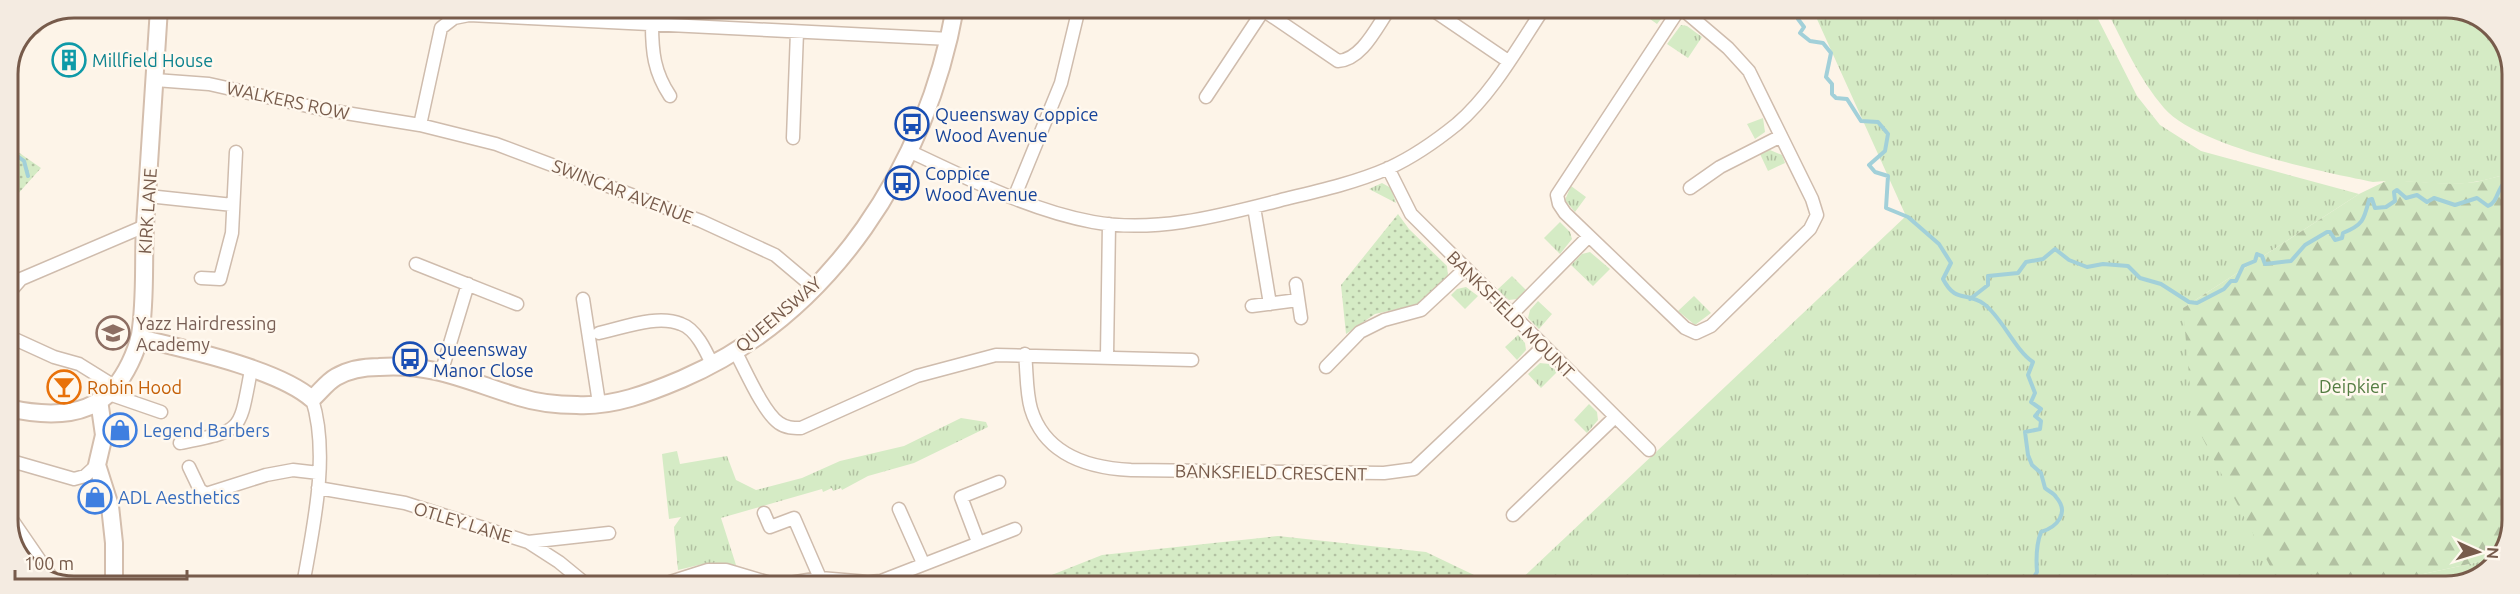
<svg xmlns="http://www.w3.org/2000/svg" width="2520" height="594" font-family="Ubuntu,sans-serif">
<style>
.grass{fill:url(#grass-tufts)}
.forest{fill:url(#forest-firs)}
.park{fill:url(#park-dots)}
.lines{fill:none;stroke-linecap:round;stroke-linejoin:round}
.stream{stroke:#a2d0d9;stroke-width:4}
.street-casing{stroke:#cfbcad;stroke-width:15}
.secondary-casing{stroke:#d4bead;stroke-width:20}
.street{stroke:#fff;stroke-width:12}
.secondary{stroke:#fff;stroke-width:16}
.labels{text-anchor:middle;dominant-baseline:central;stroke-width:5;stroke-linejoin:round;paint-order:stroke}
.culture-label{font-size:18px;fill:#0d838f;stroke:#fff8ee;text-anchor:start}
.street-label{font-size:18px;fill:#775b4b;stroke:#fff8ee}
.transit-label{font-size:18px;fill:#164399;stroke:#fff8ee;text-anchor:start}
.education-label{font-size:18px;fill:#785e54;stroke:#fff8ee;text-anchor:start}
.park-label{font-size:18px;fill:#547d42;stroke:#fff8ee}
.food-label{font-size:18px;fill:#c56008;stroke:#fff8ee;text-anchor:start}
.shop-label{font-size:18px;fill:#366cbe;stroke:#fff8ee;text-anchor:start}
.rim{fill:none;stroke:#775b4b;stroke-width:3}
</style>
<defs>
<pattern id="grass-tufts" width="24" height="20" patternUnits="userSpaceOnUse" patternTransform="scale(1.5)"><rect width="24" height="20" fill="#d5ebc5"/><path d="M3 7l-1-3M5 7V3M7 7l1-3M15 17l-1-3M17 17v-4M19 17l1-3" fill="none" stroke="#b2c1a2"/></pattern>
<pattern id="forest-firs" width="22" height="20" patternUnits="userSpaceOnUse" patternTransform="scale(1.5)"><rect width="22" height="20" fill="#d5ebc5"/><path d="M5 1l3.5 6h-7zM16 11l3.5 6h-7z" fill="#b2c1a2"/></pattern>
<pattern id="park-dots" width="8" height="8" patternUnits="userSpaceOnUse" patternTransform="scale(1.5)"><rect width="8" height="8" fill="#d5ebc5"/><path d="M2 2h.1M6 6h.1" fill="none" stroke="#b2c1a2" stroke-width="1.8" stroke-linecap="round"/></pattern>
</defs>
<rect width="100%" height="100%" fill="#fdf4e8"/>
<path class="grass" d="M1647,8h17v7l-7,9 -14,-10z
M1812,8l281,1 44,87 23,29 41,26 158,43 -176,114 153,271h64l97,-21 -7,12 -43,16h-933l392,-370z
M2106,9h353l37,21 16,35v108c-20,5 -39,11 -60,11 -26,0 -52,-5 -79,-2 -51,-10 -176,-36 -209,-74 -25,-29 -41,-66 -58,-99z
M1681,25l6,1 15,11 -14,21 -21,-14z
M1763,118l2,14 -10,7 -8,-15z
M1770,150l12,5 3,8 -17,8 -8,-17z
M1382,183l9,5 5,15 -27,-14z
M1571,186l15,11 -11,15 -10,-12z
M1560,222l10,10 2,7 -12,15 -16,-16z
M1590,252l20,17 -17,17 -22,-21 11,-11z
M1512,276l14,14 -9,9 -8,1 -12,-10z
M1466,287l12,9 -13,13 -14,-14 6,-6z
M1694,296l17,17 -16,12 -17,-14z
M1538,301l14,13 -13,15 -11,-11 2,-8z
M1518,335l7,8 1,7 -9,10 -12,-13z
M1540,363l9,1 8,8 -16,16 -13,-14z
M1589,404l8,8 1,8 -11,13 -13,-13z
M961,418l25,4 2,5 -74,36 -46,13 -26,14 -1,-2 -8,3 -1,-3 -9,4 -1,-3 -101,29 15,47 -29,-2 -29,7 -4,-43 7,-10 -12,2 -7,-65 15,-3 3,13 47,-8 9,24 20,10 46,-12 38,-17 64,-15z"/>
<path class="forest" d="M2512,173l-1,360 -14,25 -97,21h-64l-66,-13 -77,-146 -10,-112 176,-114 29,-14 65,4 23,-2z"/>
<path class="park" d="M8,145l33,23 -33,37z
M1398,214l11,15 38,37 1,10 -32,29 -41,9 -29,20 -5,-49z
M1278,536l148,16 71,34h-473l78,-31z"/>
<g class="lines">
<path class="stream" d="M1797,8l1,11 6,8 -4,6 10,8 13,2 8,10 -5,24 6,7v10l4,4 11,1 14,22 17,1 10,12 -3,17 -16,14 6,7 13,4 -2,32 22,9 31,27 12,19 -8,16c13,25 23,12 41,25 17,12 31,46 49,58l-5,13 7,18 -4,9 10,7 -6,7 6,5 -1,8 -15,3 3,23 4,10 9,8 4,15c3,3 9,5 11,9 14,16 1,30 -15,35 -5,13 -5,27 -4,40l-3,5 3,9
M8,149l16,12 4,15
M1970,299l18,-14v-9l30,-3 8,-11 17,-3 12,-10 14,11 18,7 16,-3 25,2 12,12 21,6 28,18 8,1 27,-14 7,-8h5l7,-15 12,-5 2,-7 5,2 3,8 26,-3 14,-16 22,-13h3l5,8 7,-2 1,-5c20,-8 21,-13 26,-33l3,-1 3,9 11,-1 9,-6 -1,-9 3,-2 9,8 11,-3 10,7 7,-4 21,7 22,-7 11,8c10,-4 9,-17 17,-24h7"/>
<defs>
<path id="street" d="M1260,8l78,53c24,-1 39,-35 52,-53
M1430,8l78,53
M1680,8l-123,187 2,9 6,9 120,115 11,5 15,-7 99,-97 7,-14 -5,-16 -63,-128 -21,-23 -47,-40
M652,24c0,28 2,48 18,72
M35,27v-3
M155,80l54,4 112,25 99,16 76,19 205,77 74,34 38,32
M1206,97l57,-86
M420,125l21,-97 13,-10 15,-3 481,24
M793,138l4,-106
M911,152c58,27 118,58 182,70 65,12 133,-8 196,-24 34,-8 68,-16 100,-30 24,-11 47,-27 68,-44 36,-31 61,-77 87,-116
M1388,168l23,46 238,236
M1690,188l30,-21 61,-31
M148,196l85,9
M1014,198l47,-115 18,-75
M1254,207l16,97
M416,264l101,40
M201,278l19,1 12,-46 4,-81
M1296,284l5,34
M8,294l13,-15 124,-53
M583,299l16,104
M1252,306l46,-6
M1511,315l78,-79
M599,333c24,-5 58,-19 82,-9 15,5 25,27 31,40
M8,336l46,21 25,7 37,23
M735,351c10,18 28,61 44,72 7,5 14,5 22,5l116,-52 79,-21 196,5
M1025,354c2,18 1,38 6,55 14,46 57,59 100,61l253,3 30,-4 130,-123
M1107,356l2,-132
M1326,367l34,-35 24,-12 37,-10 44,-41
M442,370l26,-86
M109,394l52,18
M180,443c64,-13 59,-10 71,-73
M8,460l66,19 11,-3 12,-11
M189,467l11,23 6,4 60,-19 27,-5 26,3
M318,488l87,15 123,39 81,-9
M899,509l24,54
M764,513l6,14 24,-9 26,60
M8,514l46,67
M1513,515l102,-98
M528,542l31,20 28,23
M978,542l-17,-45 38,-15
M303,585c10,-57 27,-130 9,-186
M661,585l47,-15h18l44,13 14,1 36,-6 48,4 13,-1 134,-52"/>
<path id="secondary" d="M139,338c46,11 139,31 173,61 8,-7 15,-17 24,-22 12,-7 29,-10 43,-10 55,-4 90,15 140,30 19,6 39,8 58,8 36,2 72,-12 105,-26 150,-65 245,-214 273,-371
M99,400l5,35 -7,30 13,41 4,37v42
M8,408c35,8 80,11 106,-20 12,-14 22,-35 26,-53 6,-35 3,-73 5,-109 5,-73 10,-146 14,-218"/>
</defs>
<use href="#street" class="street-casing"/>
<use href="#secondary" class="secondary-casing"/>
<use href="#street" class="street"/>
<use href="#secondary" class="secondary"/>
</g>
<defs>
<symbol id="building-ring" viewBox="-11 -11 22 22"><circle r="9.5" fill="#fff8ee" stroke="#0f9aa8" stroke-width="1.5"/><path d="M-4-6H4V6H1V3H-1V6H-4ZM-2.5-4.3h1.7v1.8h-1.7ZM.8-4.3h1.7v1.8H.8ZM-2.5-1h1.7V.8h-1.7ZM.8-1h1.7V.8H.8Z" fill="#0f9aa8"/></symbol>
<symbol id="bus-ring" viewBox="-11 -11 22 22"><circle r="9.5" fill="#fff8ee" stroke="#1a4fb4" stroke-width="1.5"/><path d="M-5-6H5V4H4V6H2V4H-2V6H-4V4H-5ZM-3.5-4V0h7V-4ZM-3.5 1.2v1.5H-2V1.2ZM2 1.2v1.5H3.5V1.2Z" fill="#1a4fb4"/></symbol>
<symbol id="university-ring" viewBox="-11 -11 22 22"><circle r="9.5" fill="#fff8ee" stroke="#8d6e63" stroke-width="1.5"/><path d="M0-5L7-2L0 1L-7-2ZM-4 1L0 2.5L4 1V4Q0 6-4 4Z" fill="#8d6e63"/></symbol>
<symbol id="bar-ring" viewBox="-11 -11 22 22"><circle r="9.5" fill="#fff8ee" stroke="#e8710a" stroke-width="1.5"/><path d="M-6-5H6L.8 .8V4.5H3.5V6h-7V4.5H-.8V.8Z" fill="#e8710a"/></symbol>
<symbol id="shop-ring" viewBox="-11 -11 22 22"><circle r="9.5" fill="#fff8ee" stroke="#3f7fe0" stroke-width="1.5"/><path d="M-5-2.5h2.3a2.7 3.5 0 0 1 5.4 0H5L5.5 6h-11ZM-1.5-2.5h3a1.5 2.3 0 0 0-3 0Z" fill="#3f7fe0"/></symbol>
</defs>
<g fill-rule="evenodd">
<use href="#building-ring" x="50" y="41" width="38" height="38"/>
<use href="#bus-ring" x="893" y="105" width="38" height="38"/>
<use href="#bus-ring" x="883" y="164" width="38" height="38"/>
<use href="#university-ring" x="94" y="314" width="38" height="38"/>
<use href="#bus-ring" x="391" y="340" width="38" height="38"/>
<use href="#bar-ring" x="45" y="368" width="38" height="38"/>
<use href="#shop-ring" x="101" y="411" width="38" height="38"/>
<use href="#shop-ring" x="76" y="478" width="38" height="38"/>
</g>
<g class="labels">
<g class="culture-label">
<text x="92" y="60">Millfield House</text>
</g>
<g class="street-label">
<text transform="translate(288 100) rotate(12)">WALKERS ROW</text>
<text transform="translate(623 191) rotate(21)">SWINCAR AVENUE</text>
<text transform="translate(147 211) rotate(-86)">KIRK LANE</text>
<text transform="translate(778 314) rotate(-40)">QUEENSWAY</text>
<text transform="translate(1511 314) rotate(45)">BANKSFIELD MOUNT</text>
<text transform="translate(1271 472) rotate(1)">BANKSFIELD CRESCENT</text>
<text transform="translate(463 522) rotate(17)">OTLEY LANE</text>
</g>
<g class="transit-label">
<text x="935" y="114">Queensway Coppice<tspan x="935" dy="21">Wood Avenue</tspan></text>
<text x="925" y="173">Coppice<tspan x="925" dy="21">Wood Avenue</tspan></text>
<text x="433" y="349">Queensway<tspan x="433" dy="21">Manor Close</tspan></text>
</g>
<g class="education-label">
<text x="136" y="323">Yazz Hairdressing<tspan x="136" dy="21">Academy</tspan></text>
</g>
<g class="park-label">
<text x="2353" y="386">Deipkier</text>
</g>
<g class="food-label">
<text x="87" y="387">Robin Hood</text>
</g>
<g class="shop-label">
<text x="143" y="430">Legend Barbers</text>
<text x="118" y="497">ADL Aesthetics</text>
</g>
</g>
<path d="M0 0H2520V594H0ZM74 18H2446A56 56 0 0 1 2502 74V520A56 56 0 0 1 2446 576H74A56 56 0 0 1 18 520V74A56 56 0 0 1 74 18Z" fill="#f4ebe1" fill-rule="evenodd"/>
<path class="rim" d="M74 18H2446A56 56 0 0 1 2502 74V520A56 56 0 0 1 2446 576H74A56 56 0 0 1 18 520V74A56 56 0 0 1 74 18Z"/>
<g transform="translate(2478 552) rotate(94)" stroke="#fff8ee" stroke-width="4.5" paint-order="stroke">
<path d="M0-4.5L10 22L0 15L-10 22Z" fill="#775b4b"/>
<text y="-9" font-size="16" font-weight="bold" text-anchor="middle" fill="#775b4b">N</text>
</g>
<path d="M15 570v9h172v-9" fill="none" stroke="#775b4b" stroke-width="3"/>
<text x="24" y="570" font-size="18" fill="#775b4b" stroke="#fff8ee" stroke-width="4.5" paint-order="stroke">100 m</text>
</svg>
